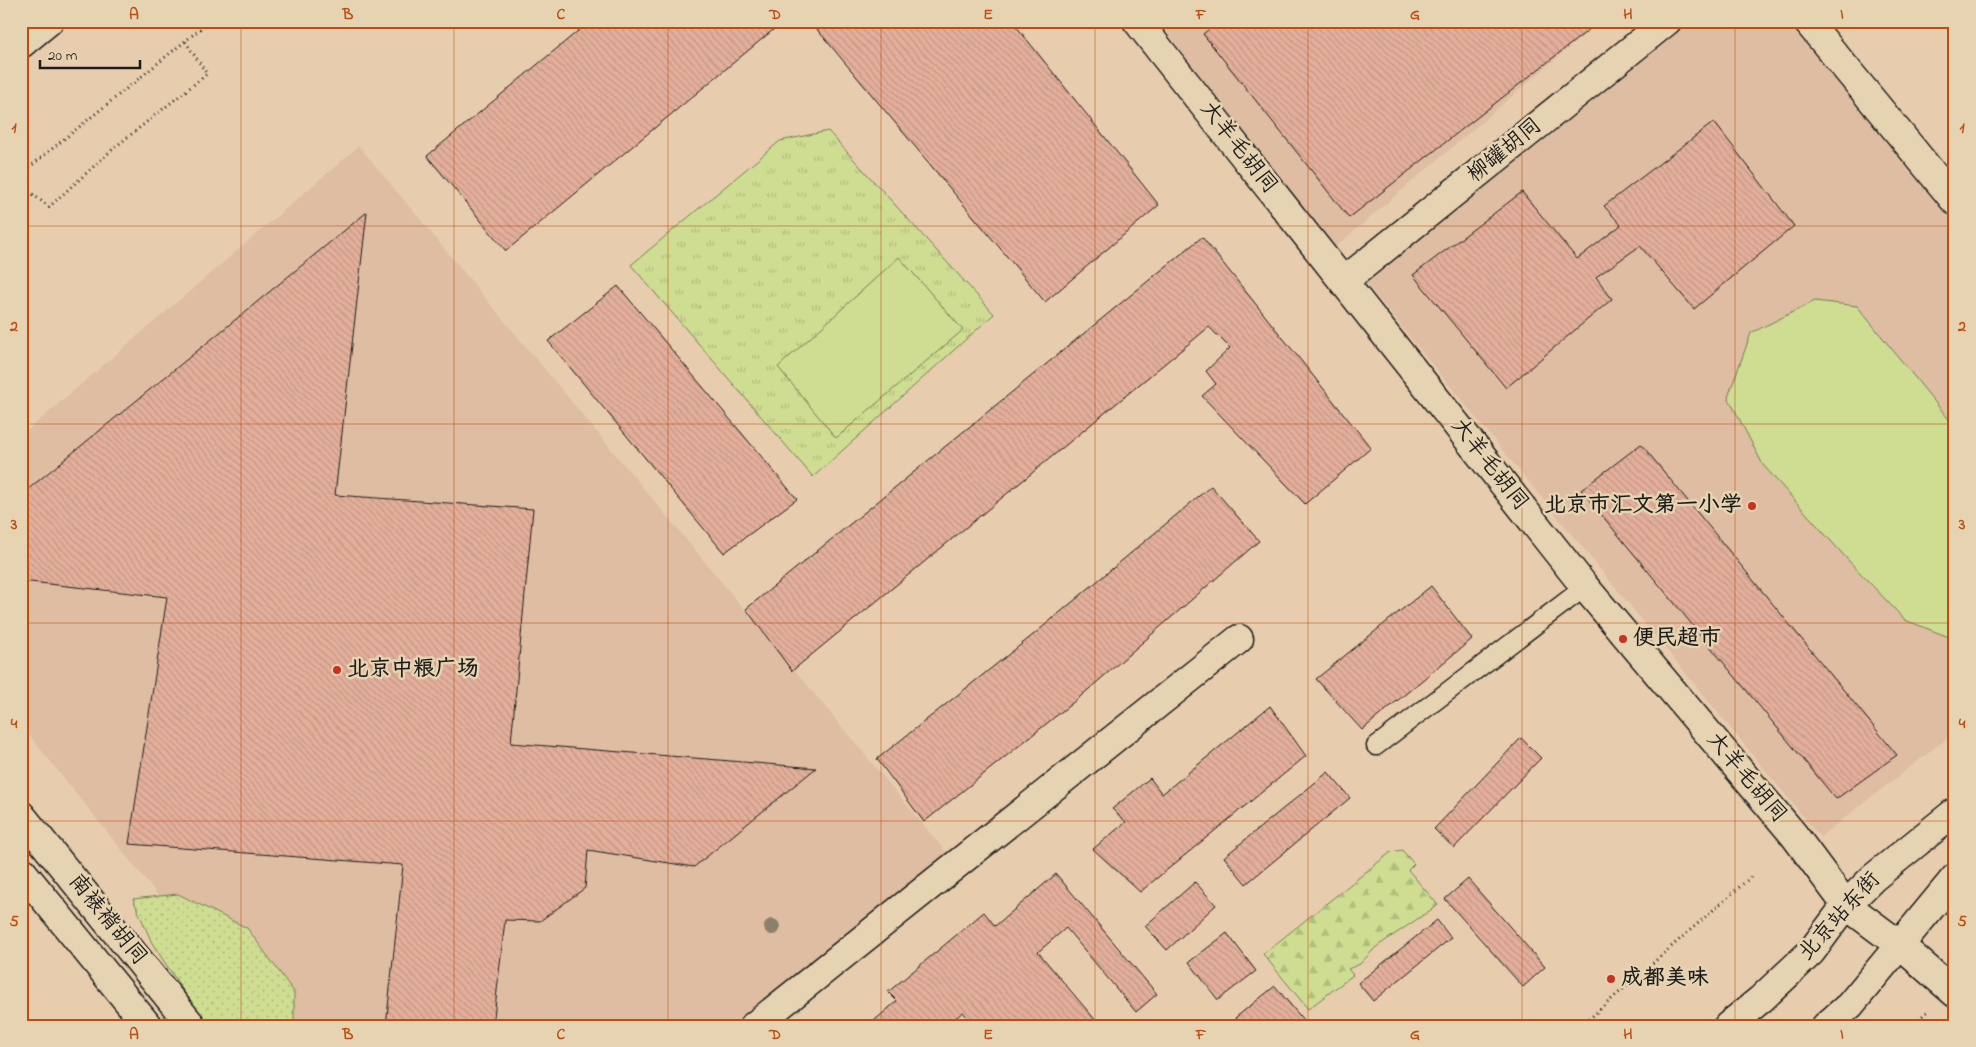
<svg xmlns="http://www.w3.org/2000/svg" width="1976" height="1047" font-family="'Indie Flower','LXGW WenKai TC',sans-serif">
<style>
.built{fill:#debda2}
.grass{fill:url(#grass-dots);stroke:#757c56}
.forest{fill:url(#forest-firs);stroke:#757c56}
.park{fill:url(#park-tufts);stroke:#757c56}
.pitch{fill:#cedd91;stroke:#757c56}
.building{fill:url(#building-back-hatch);stroke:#1c1c1c}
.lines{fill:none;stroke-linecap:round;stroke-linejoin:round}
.lane-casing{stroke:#1c1c1c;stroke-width:21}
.street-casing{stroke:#1c1c1c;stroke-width:31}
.secondary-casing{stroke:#1c1c1c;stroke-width:31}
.highway-casing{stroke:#1c1c1c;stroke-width:31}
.path{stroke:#1c1c1c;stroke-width:3;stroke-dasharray:1 4;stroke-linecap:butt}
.lane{stroke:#e6d3b1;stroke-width:18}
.street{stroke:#e6d3b1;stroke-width:28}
.secondary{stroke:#e6d3b1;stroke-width:28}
.highway{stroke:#e6d3b1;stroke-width:28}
.tree{fill:#8b816a}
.grid{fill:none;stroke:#bf4d0f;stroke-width:1;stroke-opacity:0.55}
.poi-dot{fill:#c8321e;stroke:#e6d3b1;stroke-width:2}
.labels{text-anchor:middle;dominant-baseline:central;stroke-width:5;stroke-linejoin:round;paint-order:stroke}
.street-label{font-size:22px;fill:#1c1c1c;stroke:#e6d3b1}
.poi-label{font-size:22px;font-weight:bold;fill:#1c1c1c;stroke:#e6d3b1;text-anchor:start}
.neatline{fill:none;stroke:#bf4d0f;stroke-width:2}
.grid-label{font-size:16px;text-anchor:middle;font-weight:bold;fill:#bf4d0f}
</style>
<defs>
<pattern id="grass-dots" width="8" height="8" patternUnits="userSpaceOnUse" patternTransform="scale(1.25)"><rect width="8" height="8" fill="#cedd91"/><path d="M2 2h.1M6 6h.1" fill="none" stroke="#b0bd7c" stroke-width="1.8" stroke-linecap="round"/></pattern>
<pattern id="forest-firs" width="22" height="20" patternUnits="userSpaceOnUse" patternTransform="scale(1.25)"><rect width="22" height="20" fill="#cedd91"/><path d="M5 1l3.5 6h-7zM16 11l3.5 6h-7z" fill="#b0bd7c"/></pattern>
<pattern id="park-tufts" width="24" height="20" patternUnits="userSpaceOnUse" patternTransform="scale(1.25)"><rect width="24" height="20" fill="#cedd91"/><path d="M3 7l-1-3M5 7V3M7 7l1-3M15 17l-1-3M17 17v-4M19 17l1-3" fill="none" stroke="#b0bd7c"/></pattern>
<pattern id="building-back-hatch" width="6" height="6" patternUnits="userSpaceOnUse" patternTransform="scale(1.25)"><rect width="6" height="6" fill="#e3af9b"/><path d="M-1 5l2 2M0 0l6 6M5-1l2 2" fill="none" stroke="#c29685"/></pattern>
</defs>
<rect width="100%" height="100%" fill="#e7cdae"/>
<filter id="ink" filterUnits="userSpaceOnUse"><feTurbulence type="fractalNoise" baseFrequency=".02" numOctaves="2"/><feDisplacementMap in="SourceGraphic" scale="10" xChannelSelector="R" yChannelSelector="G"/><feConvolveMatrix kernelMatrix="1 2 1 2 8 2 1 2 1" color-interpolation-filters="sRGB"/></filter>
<g filter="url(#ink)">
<path class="built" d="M1158,21h442l-267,228z
M1678,21h126l151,198v513l-135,105 -457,-557z
M359,146l591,711 -210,169h-477l-242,-301v-289z"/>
<path class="grass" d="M178,894l69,34 47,64v34h-87l-2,-2 -53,-81 -19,-44z"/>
<path class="forest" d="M1402,850l12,14 -6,6 30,35 -62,42 -16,17 -12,5 5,6 -45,34 -45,-55 128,-102z"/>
<path class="park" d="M828,131l166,183 -181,163 -182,-212 149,-124z"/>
<path class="pitch" d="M899,257l64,73 -127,108 -58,-71z
M1815,301l42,5 98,121v208l-6,2 -44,-17 -57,-60 -85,-95 -35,-68 23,-64z"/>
<path class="building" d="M590,21h186l3,4 -273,226 -79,-95z
M810,21h202l147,184 -114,97z
M1219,21h381l-251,197 -146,-184z
M1714,122l80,104 -100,83 -54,-63 -44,31 16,22 -106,89 -93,-113 109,-83 55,67 44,-34 -17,-19z
M367,212l-32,283 198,14 -22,234 305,25 -122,99 -106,-17 -3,38 -45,33 -35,-1 -12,106h-107l17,-161 -274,-21 38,-247 -146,-16v-86z
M1202,237l169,211 -66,56 -103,-108 14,-12 -10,-13 24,-23 -21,-21 -417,344 -46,-62z
M618,286l179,213 -73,54 -176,-212z
M1641,444l256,311 -61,44 -255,-309z
M1211,486l48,55 -178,155 -157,126 -47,-63 156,-124z
M1431,586l41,53 -110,91 -46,-51z
M1270,706l36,50 -166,136 -47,-43 33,-27 -14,-13 38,-31 12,16z
M1521,738l20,20 -87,90 -20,-19z
M1328,772l22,26 -104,86 -22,-27z
M1056,874l101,120 -21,18 -70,-84 -28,24 59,70 -6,4h-117l-11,-14 -17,14h-78l29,-25 -9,-9 96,-80 11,14z
M1468,879l77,88 -22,20 -78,-88z
M1195,882l21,23 -49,45 -22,-24z
M1437,920l14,18 -78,63 -15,-18z
M1227,933l29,38 -38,29 -29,-38z
M1275,986l29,35 -5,5h-58l-6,-8z"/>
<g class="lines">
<defs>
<path id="lane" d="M1376,746l209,-159"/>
<path id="street" d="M1137,21l448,566 209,248 52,70 55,41 54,47
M1807,21l148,180
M1344,281l323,-260
M754,1026l485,-387"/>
<path id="secondary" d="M21,815l171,211
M21,870l127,156
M1728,1026l33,-27 50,-47 35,-47 27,-27 82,-66
M1826,1026l24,-21 105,-127"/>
<path id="highway" d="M21,44l28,-23"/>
</defs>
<use href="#lane" class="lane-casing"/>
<use href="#street" class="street-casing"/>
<use href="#secondary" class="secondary-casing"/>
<use href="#highway" class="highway-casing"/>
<path class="path" d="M21,174l189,-153
M21,185l28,22 65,-59 93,-74 -22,-33
M1581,1026l171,-150
M1911,1026l17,-15"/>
<use href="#lane" class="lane"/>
<use href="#street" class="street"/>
<use href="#secondary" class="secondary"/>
<use href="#highway" class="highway"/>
</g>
<circle class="tree" cx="772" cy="927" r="8"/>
</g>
<path class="grid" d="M241,21v1005M454,21v1005M668,21v1005M881,21v1005M1095,21v1005M1308,21v1005M1522,21v1005M1735,21v1005M21,226h1934M21,424h1934M21,623h1934M21,821h1934"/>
<g class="poi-dot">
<circle cx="1752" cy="506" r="5"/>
<circle cx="1623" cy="639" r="5"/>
<circle cx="337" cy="670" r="5"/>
<circle cx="1611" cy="979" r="5"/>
</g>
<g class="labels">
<g class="street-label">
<text transform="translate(1238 148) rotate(52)">大羊毛胡同</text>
<text transform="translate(1505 151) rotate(-39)">柳罐胡同</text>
<text transform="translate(1489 465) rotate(52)">大羊毛胡同</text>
<text transform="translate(1746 778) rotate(50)">大羊毛胡同</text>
<text transform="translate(1840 917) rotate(-48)">北京站东街</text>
<text transform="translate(107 920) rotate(51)">南裱褙胡同</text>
</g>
<g class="poi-label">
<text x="1742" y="506" text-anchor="end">北京市汇文第一小学</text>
<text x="1633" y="639">便民超市</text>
<text x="347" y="670">北京中粮广场</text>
<text x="1621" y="979">成都美味</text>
</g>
</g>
<rect width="1976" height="1047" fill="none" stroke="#e6d3b1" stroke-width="55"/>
<path d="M40 60v8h100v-8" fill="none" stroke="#1c1c1c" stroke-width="2.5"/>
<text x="48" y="60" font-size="15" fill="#1c1c1c" stroke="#e6d3b1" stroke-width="4" paint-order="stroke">20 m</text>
<rect x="28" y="28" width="1920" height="992" class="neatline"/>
<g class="grid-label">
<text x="134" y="19">A</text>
<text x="348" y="19">B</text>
<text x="561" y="19">C</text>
<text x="775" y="19">D</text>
<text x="988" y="19">E</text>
<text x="1201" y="19">F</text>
<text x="1415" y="19">G</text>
<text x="1628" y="19">H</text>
<text x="1842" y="19">I</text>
<text x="14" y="132">1</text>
<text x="1962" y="132">1</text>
<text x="14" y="331">2</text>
<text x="1962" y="331">2</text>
<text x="14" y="529">3</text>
<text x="1962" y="529">3</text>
<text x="14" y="728">4</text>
<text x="1962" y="728">4</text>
<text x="14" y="926">5</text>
<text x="1962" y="926">5</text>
<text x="134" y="1039">A</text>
<text x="348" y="1039">B</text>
<text x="561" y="1039">C</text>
<text x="775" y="1039">D</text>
<text x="988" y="1039">E</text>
<text x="1201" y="1039">F</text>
<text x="1415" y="1039">G</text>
<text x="1628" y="1039">H</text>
<text x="1842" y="1039">I</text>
</g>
</svg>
